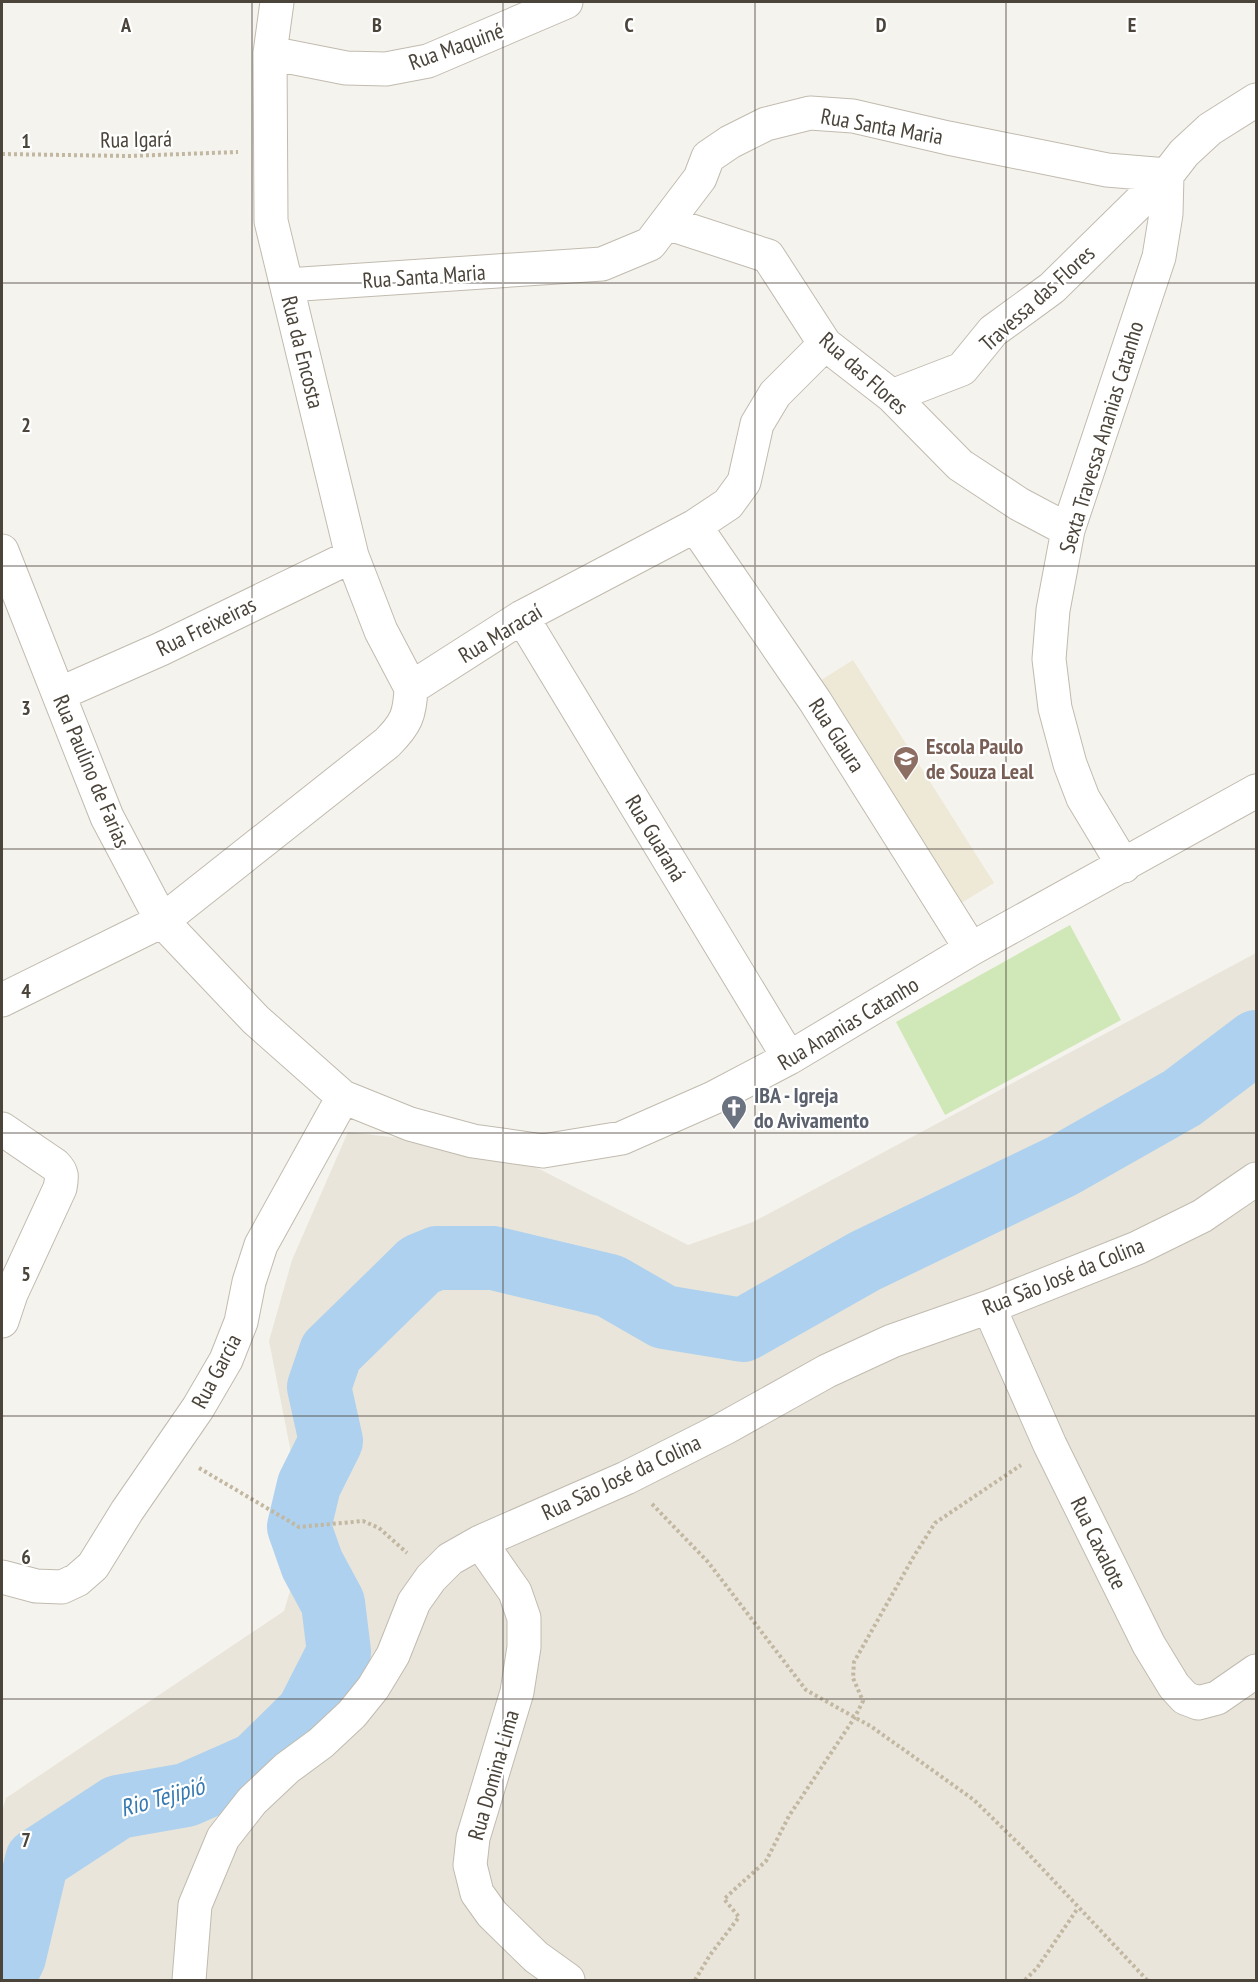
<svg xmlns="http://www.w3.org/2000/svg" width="1258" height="1982" font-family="'PT Sans Narrow',sans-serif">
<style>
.residential{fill:#e9e5db}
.education{fill:#eee8d7}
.green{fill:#d0e7b8}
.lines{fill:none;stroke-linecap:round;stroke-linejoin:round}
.river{stroke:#add1ee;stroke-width:64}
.street-casing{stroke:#c1bbaf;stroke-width:35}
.path{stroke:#c2b7a1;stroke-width:4;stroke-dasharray:3 3;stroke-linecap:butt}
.street{stroke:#fff;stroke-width:33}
.grid{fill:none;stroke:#4a443a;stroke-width:1.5;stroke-opacity:0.55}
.labels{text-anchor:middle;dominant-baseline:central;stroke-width:4.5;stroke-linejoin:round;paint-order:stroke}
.street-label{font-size:22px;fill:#4a443a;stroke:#fff}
.education-label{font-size:22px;font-weight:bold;fill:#785e54;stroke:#fff;text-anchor:start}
.worship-label{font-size:22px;font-weight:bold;fill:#5b616d;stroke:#fff;text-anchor:start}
.water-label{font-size:24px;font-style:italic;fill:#377ab2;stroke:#fff}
.grid-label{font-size:20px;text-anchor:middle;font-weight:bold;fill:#4a443a;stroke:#fff;stroke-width:4.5;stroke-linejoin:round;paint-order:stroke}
</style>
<rect width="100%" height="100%" fill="#f5f3ed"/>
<path class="residential" d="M1256,953v1027h-1254v-169l4,-13 278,-187 23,-77 -38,-193 23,-81 56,-128 154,18 186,95 65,-23z"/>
<path class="education" d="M853,660l141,223 -36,22 -140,-223z"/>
<path class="green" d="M1070,925l51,95 -176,95 -49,-93z"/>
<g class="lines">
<path class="river" d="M3,1980l11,-23 23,-97 81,-53 68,-12 70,-31 52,-51 31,-61 -6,-49 -21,-39 -13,-37 10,-42 22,-44 -12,-54 12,-35 89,-87 17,-7h56l117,28 54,31 79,13 122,-69 197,-95 120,-68 74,-56"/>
<defs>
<path id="street" d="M277,2l-7,51 1,168 81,335 29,75 30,57
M270,53l76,15 40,1 42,-8 138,-59
M667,223l101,33 57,88 67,52 68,69 59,39 49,26
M287,285l315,-21 48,-20 50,-66 8,-21 22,-15 36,-18 44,-11 43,3 95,22 159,32 60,5
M892,396l70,-27 31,-38 59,-43 115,-113 17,-22 26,-24 46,-29
M695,526l120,175 156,248
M2,551l105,266 55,104 94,99 87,77 67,27 63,17 70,10 79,-13 91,-40 76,-40 182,-109 285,-158
M522,617l267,441
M411,688l111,-71 173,-91 33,-22 16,-22 13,-58 18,-30 50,-50
M59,694l102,-45 191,-93
M1124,866l-41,-68 -13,-34 -15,-56 -6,-49 4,-49 15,-80 91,-273 7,-43 1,-39
M2,1000l160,-79 225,-178c19,-19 23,-28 24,-55
M2,1129l53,36c8,8 7,12 5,23l-49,106 -9,27
M989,1307l61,138 99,200 25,41 11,12 13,5 19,-5 39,-27
M480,1542l35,50 9,26v29l-7,45 -44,146 -3,27 7,28 15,21 44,43 32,23
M2,1577l34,9 26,1 15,-7 16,-14 34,-55 71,-103 28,-48 15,-38 8,-40 12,-37 82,-148
M189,1980l6,-75 28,-67 29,-37 35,-33 34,-25 31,-29 21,-26 20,-33 21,-53 17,-24 19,-19 30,-17 146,-64 99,-50 102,-57 65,-30 97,-34 148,-59 65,-32 54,-37"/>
</defs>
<use href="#street" class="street-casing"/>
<path class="path" d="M2,154l126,2 110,-4
M199,1468l100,59 64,-6 16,7 28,25
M652,1504l56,58 98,128 66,37 102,73 48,47 125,133
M695,1980l15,-25 29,-38 -15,-18 42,-38 23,-45 66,-99 8,-16 -10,-23 1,-16 60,-106 21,-33 86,-58
M1025,1980l12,-12 41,-60"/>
<use href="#street" class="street"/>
</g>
<path class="grid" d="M252,2v1978M503,2v1978M755,2v1978M1006,2v1978M2,283h1254M2,566h1254M2,849h1254M2,1133h1254M2,1416h1254M2,1699h1254"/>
<defs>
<symbol id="school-pin" viewBox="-11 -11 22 30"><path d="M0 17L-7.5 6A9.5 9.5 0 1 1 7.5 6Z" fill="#8d6e63" stroke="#fff"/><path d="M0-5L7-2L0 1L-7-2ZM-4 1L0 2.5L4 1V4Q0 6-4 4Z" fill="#fff"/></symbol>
<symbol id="church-pin" viewBox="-11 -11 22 30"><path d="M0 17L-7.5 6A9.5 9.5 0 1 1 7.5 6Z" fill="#6b7280" stroke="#fff"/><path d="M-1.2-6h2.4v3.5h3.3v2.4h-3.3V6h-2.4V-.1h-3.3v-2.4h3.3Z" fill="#fff"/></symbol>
</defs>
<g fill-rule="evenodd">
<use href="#school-pin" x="891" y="744" width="30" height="40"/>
<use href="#church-pin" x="719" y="1093" width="30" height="40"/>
</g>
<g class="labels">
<g class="street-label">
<text transform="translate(456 46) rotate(-20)">Rua Maquiné</text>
<text transform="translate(882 126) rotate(10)">Rua Santa Maria</text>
<text transform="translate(136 139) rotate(-1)">Rua Igará</text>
<text transform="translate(424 276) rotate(-4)">Rua Santa Maria</text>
<text transform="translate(1037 298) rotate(-42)">Travessa das Flores</text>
<text transform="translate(303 352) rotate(76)">Rua da Encosta</text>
<text transform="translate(864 373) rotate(42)">Rua das Flores</text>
<text transform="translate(1101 437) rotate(-73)">Sexta Travessa Ananias Catanho</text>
<text transform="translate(206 626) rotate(-26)">Rua Freixeiras</text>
<text transform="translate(500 633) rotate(-31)">Rua Maracaí</text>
<text transform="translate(837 735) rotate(57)">Rua Glaura</text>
<text transform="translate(92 771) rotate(67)">Rua Paulino de Farias</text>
<text transform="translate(656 838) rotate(59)">Rua Guaraná</text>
<text transform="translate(848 1023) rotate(-31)">Rua Ananias Catanho</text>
<text transform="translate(1063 1276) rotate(-22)">Rua São José da Colina</text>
<text transform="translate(216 1371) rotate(-62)">Rua Garcia</text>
<text transform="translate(621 1477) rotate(-25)">Rua São José da Colina</text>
<text transform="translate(1099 1543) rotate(64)">Rua Caxalote</text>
<text transform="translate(493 1775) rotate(-74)">Rua Domina Lima</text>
</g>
<g class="education-label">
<text x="926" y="746">Escola Paulo<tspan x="926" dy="25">de Souza Leal</tspan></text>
</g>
<g class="worship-label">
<text x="754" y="1095">IBA - Igreja<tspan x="754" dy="25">do Avivamento</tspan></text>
</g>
<g class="water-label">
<text transform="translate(162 1797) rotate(-16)">Rio Tejipió</text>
</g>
</g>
<g class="grid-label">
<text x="126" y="32">A</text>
<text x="377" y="32">B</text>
<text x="629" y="32">C</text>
<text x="881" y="32">D</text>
<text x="1132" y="32">E</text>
<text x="26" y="148">1</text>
<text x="26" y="432">2</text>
<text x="26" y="715">3</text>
<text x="26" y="998">4</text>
<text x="26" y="1281">5</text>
<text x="26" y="1564">6</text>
<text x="26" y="1847">7</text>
</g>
<rect width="1258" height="1982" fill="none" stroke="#4a443a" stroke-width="6"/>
</svg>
